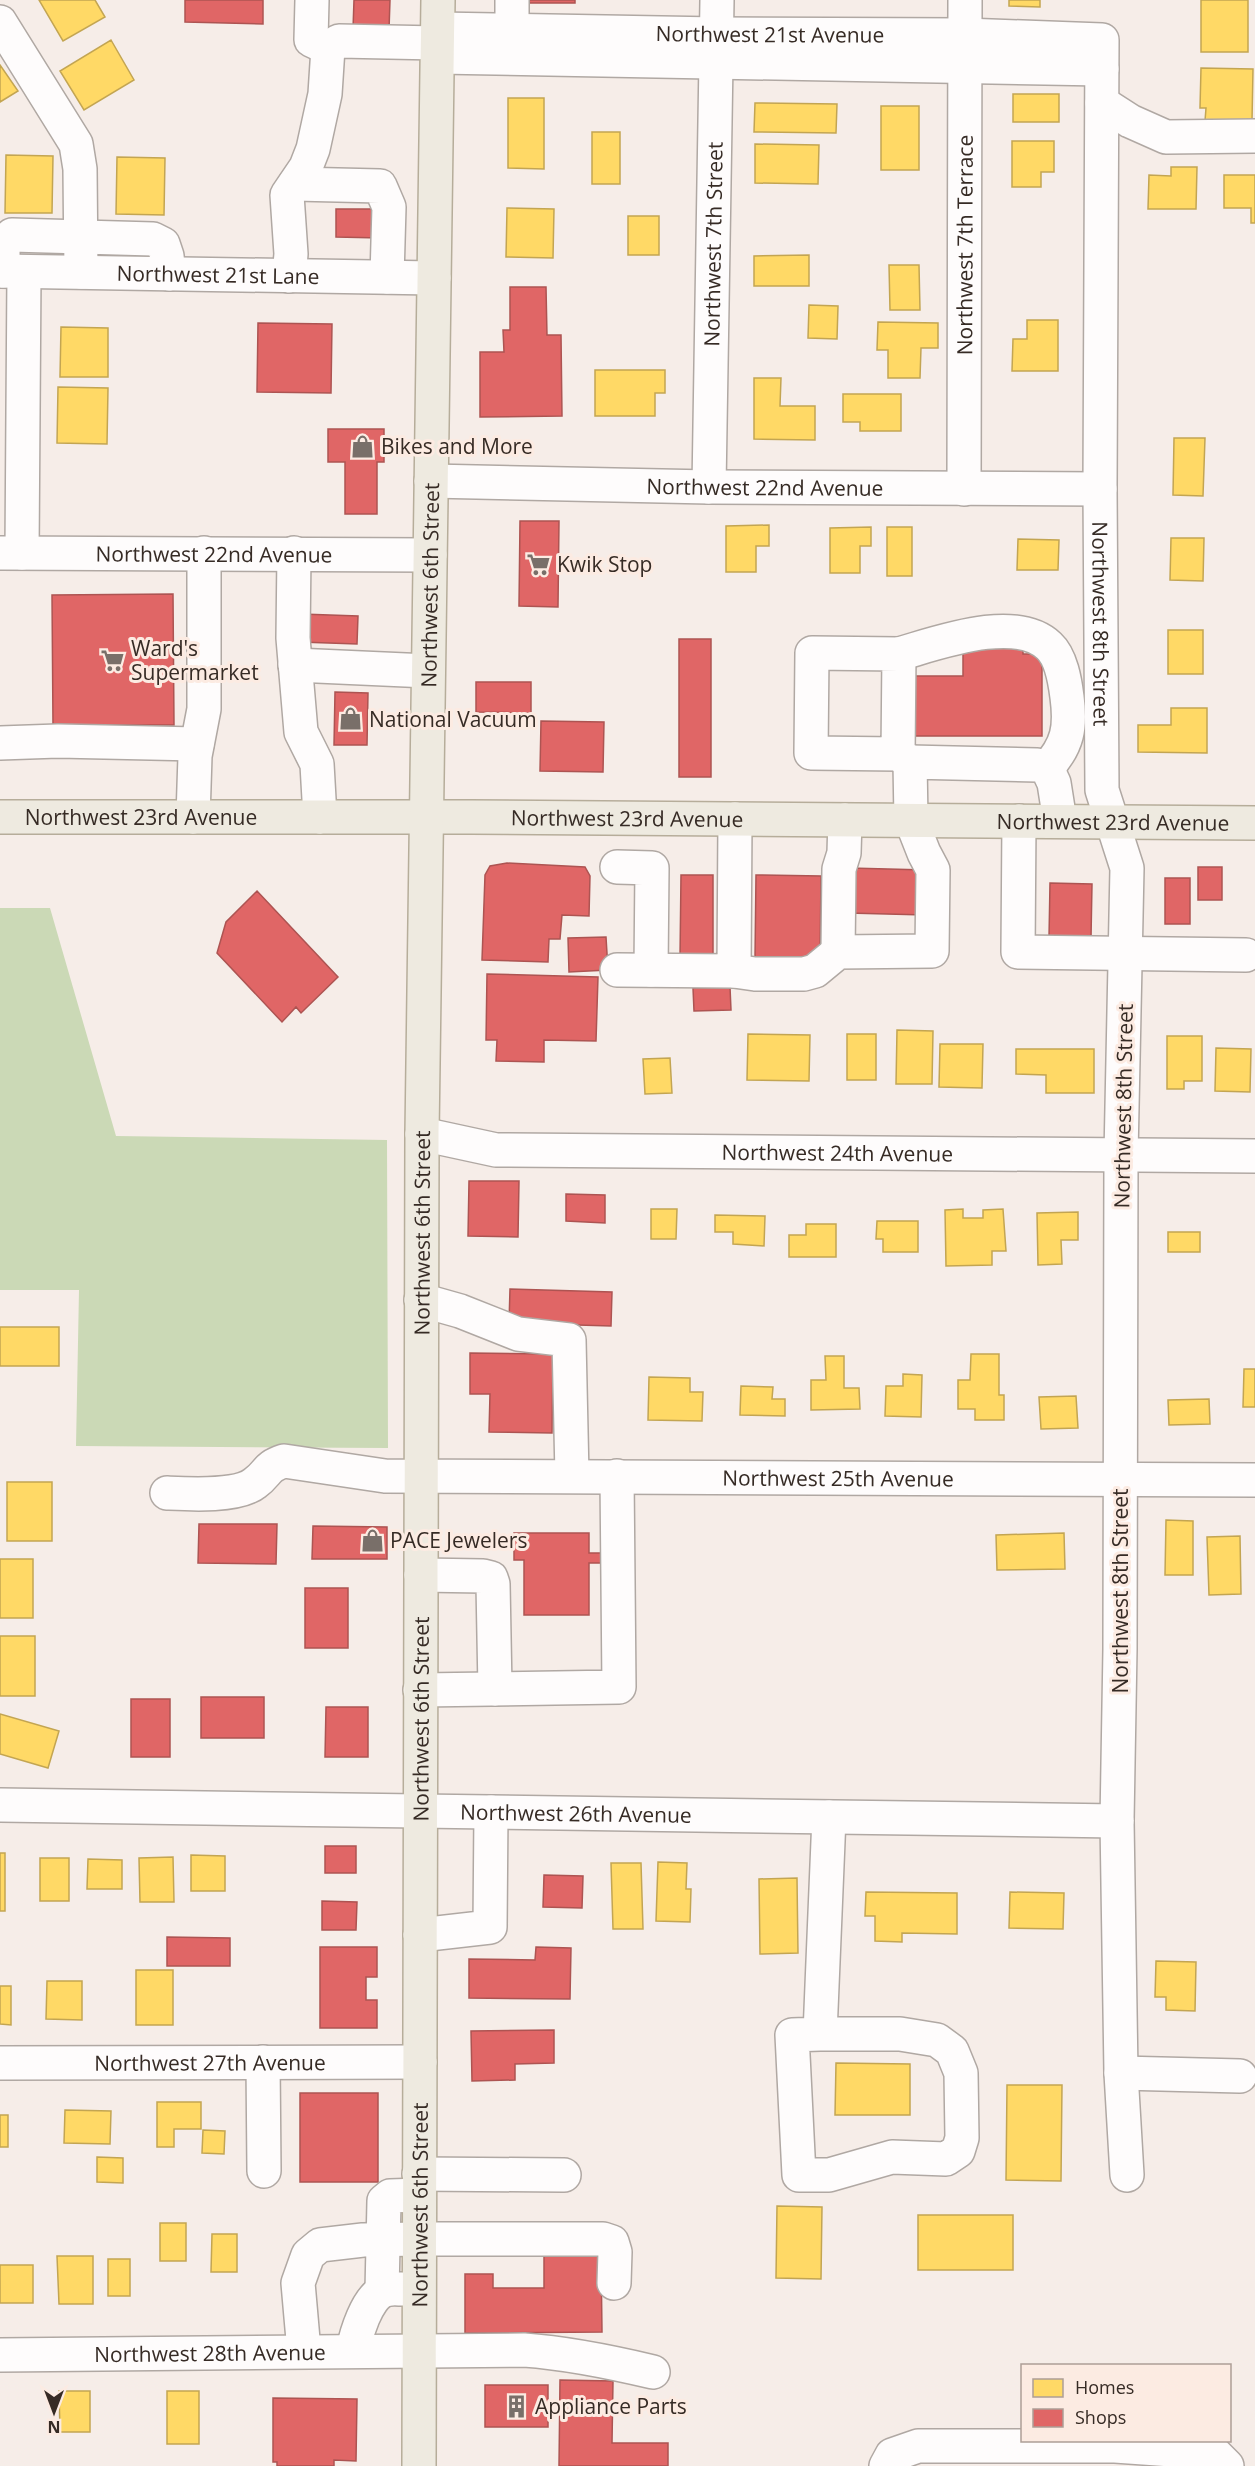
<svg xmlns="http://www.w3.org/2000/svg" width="1255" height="2466" font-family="'Open Sans',sans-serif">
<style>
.green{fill:#cbd9b6}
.homes{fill:#ffd966;stroke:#c3a552;stroke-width:1.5}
.shops{fill:#e06666;stroke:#ad5452;stroke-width:1.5}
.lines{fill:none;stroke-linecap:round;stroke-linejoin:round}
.minor-casing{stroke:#b0a8a3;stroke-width:36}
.major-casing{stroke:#b6ad9a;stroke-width:36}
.minor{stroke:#fefcfc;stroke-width:33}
.major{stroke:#eeeae0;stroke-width:33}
.labels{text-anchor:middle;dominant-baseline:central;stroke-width:6;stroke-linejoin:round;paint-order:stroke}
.street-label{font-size:21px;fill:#362b25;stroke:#fcebe2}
.poi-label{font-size:21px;fill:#362b25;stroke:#fcebe2;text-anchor:start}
</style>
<rect width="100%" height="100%" fill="#f6ede8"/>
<path class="green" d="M0,908h50l66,228 271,4 1,308 -312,-2 3,-156h-79z"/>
<path class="homes" d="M39,0h56l10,17 -42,24z
M1009,0h31v7l-31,-1z
M1201,0h47v52h-47z
M111,40l23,40 -50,30 -24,-39z
M0,65l18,26 -18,11z
M1201,68l52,1 -1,52h-47l1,-13h-6z
M1013,94h46v28h-46z
M508,98h36v71l-36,-1z
M755,103l82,1 -1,29 -82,-1z
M881,106h38v64h-38z
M592,132h28v52h-28z
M1012,141h42v31h-13v15h-29z
M755,144l64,1 -1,39 -63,-1z
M6,155l47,1 -1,57h-47z
M117,157l48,1 -1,57 -48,-1z
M1171,167h26l-1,42h-48l1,-34 22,1z
M1224,175h31v48h-4v-15h-27z
M507,208l47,1 -1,49 -47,-1z
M628,216h31v39h-31z
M809,255v31h-55v-30z
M889,265h30l1,45h-30z
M809,305l29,1 -1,33 -29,-1z
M1027,320h31v51h-46l1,-32h14z
M878,322l60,1v25h-17l-1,30h-32v-28h-11z
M61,327l47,1v49h-48z
M595,370h70v23h-10v23h-60z
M754,378h27l-1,28h35v34l-61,-1z
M58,387l50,1 -1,56 -50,-1z
M843,394h58v37h-41v-9h-17z
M1174,438h31l-2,58 -30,-1z
M769,525v21h-13v26h-30v-46z
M871,527v19h-11v27h-30v-45z
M887,527h25v49h-25z
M1171,538h33l-1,43 -33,-1z
M1018,539l41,1 -1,30h-41z
M1168,630h35v44h-35z
M1171,708h36v45l-69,-1v-27h33z
M897,1030l36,1 -1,53h-36z
M748,1034l62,1 -1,46 -62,-1z
M847,1034h29v46h-29z
M1167,1036h35v45h-18v8h-17z
M940,1044h43l-1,44 -43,-1z
M1216,1048l35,1 -1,43 -35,-1z
M1016,1049h78v44h-48v-18l-30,-1z
M670,1058l2,35 -27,1 -2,-35z
M651,1209h26l-1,30h-25z
M963,1209v9h20v-8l20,-1 3,42h-14v14l-46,1 -1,-56z
M1078,1212v28h-17l1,24 -24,1 -1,-52z
M715,1215l50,1 -1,30 -31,-2v-12h-18z
M877,1221h41v31h-35v-13h-7z
M806,1224h30v33h-47v-22h17z
M1168,1232h32v20h-32z
M0,1327h59v39h-59z
M971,1354h28v41h5v25h-29v-11h-17v-29h12z
M825,1356h19v32h15l1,21 -49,1v-30h15z
M1244,1369h11v38h-12z
M903,1374l19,1 -1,42 -36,-1 1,-30h17z
M649,1377l41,1v14h13l-1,29 -54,-1z
M741,1386l32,1 -1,12h13v17l-45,-1z
M1076,1396l2,32 -37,1 -2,-32z
M1209,1399l1,25 -41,1 -1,-25z
M7,1482h45v59h-45z
M1166,1520l27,1v54h-28z
M1064,1533l1,36 -68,1 -1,-35z
M1240,1536l1,58 -32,1 -2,-58z
M0,1559h33v59h-33z
M0,1636h35v60h-35z
M0,1714l59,17 -11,37 -48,-14z
M0,1853h5v58h-5z
M191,1855l34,1v35h-34z
M173,1857l1,45h-34l-1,-44z
M40,1858h29v43h-29z
M88,1859l34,1v29h-35z
M658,1862l29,1 -1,26h5l-1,33 -34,-1z
M611,1863h30l2,66h-30z
M797,1878l1,75 -38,1 -1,-75z
M866,1892l91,1v41l-55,-1v9l-27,-1v-25h-10z
M1010,1892l54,1 -1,36 -54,-1z
M1156,1961l40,1 -1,49 -29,-1v-13h-11z
M136,1970h37v55h-37z
M47,1981h35v39l-36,-1z
M0,1986h11v39l-11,-1z
M836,2063l74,1v51h-75z
M1007,2085h55l-1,96 -55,-1z
M157,2102h44v27h-27v18h-17z
M65,2110l46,1 -1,33 -46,-1z
M0,2115h8v32h-8z
M203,2130l22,1 -1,23 -22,-1z
M97,2157l26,1v25l-26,-1z
M777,2206l45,1 -1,72 -45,-1z
M918,2215h95v55h-95z
M160,2223h26v38h-26z
M212,2234h25v38h-26z
M57,2256h36v48h-34z
M108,2259h22v37h-22z
M0,2265h33v38h-33z
M59,2391h31v41h-30z
M167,2391h32v53h-32z"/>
<path class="shops" d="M185,0h78v24l-78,-2z
M354,0h36l-1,30 -36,-1z
M528,0h47v3h-47z
M336,209h44v29l-44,-1z
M510,287h36l1,48h14l1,81 -82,1v-65h24l-1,-22h7z
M258,323l74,1 -1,69 -74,-1z
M328,429h56v33h-7v52h-32v-52h-17z
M520,521h39l-1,86 -39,-1z
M173,594l1,131h-121l-1,-130z
M301,614l57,2 -1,28 -57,-2z
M679,639h32v138h-32z
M963,646h60v8h19v82h-139v-60h60z
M476,682h55v31l-55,-1z
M335,692l33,1 -1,52h-33z
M541,721l63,1 -1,50 -63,-1z
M507,863l78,4 5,9 -1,40 -27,-1 -2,24h-11l-1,23 -66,-2 3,-85 5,-9z
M1198,867h24v33h-24z
M849,868l77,2 -1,45 -77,-2z
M681,875h32v84h-33z
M756,875l65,1 -1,84 -65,-1z
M1165,878h25v46h-25z
M1050,883l42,1 -1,54h-42z
M257,891l81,86 -37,36 -5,-6 -14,15 -65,-69 9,-31z
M606,937l2,33 -39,2 -1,-34z
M487,974l111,3 -2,64 -52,-1v22l-48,-1 1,-21h-11z
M730,987l1,23 -37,1 -1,-23z
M469,1181h50l-1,56 -50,-1z
M566,1194l39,1v28l-39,-2z
M510,1289l102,3 -1,34 -102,-3z
M470,1353l83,1 -1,79 -63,-1 1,-38h-20z
M199,1524h78l-1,40 -78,-1z
M313,1526l74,1v32h-75z
M514,1533h75v20h13v10h-13v52h-65v-55h-10z
M305,1588h43v60h-43z
M201,1697h63v41h-63z
M131,1699h39v58h-39z
M326,1707h42v50h-43z
M325,1846h31v27h-31z
M544,1875l39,1 -1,32 -39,-1z
M322,1901l35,1 -1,28h-34z
M167,1937l63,1v28h-63z
M320,1947h57v30h-11v23h11v28h-57z
M536,1947l35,1 -1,51 -101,-1v-39l66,1z
M554,2030v33l-39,1v16l-43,1 -1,-50z
M300,2093h78v89h-78z
M544,2254h57l1,78 -137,1v-59h28v14h51z
M560,2380l53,1 -1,62h56v23h-109z
M485,2385h63v42h-63z
M273,2398l84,1 -1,62 -22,-1v6h-57v-4h-4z"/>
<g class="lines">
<defs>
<g id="minor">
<path d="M312,0l-1,40 17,8"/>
<path d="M0,22l76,122 4,25 1,103"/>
<path id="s1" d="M438,29l279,5 248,1 137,5 -2,449 2,301 25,78 -6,287 -1,494 -3,172 4,252 6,102"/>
<path d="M512,30v-30"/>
<path d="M438,57l664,12"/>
<path d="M1102,103l28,18 36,16 89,-1"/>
<path d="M295,184l85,2 9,21 -2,70"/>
<path id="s2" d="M0,271l434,7"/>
<path d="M3,271v-27l9,-9 141,4 10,5 4,12 2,18"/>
<path d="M289,276l2,-22 -4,-59 19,-28 7,-18 12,-55 3,-46 11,-7 99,2"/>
<path id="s3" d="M431,481l278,6 391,2"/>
<path id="s4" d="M709,487l8,-487"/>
<path id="s5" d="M964,489l1,-489"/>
<path id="s6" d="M0,553l430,2"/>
<path d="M22,553l2,-281"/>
<path d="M294,553l-1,85 8,94 16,32 3,53"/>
<path d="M899,654c39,-11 116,-40 150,-8 12,11 16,35 18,51 4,30 1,48 -20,71"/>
<path d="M295,665l133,6"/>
<path d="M0,743l58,-2 139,3"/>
<path d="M898,754l1,-100 -87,-1 -1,100 87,1 12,8"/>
<path d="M193,817l2,-61 9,-47v-156"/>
<path d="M1019,821l-1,131 228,3"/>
<path d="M617,867l35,1 -1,102"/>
<path d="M838,952l1,-83 5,-16 1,-33"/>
<path d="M617,970l117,1 1,-152"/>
<path d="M734,971l21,3h49l11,-3 23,-19 94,-1 1,-81 -9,-17 -13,-33 -1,-58 127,3 10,3 7,15 6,38"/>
<path id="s7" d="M422,1134l74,16 759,6"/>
<path d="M421,1300l39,11 58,23 51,6 3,136"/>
<path id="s8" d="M167,1493c21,1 71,4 88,-10 14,-10 10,-16 29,-22l101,15 870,4"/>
<path d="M421,1575l62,1 8,2 2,6 2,105"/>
<path d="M420,1690l199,-3 -2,-211"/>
<path id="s9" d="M0,1805l1117,16"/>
<path d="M420,1935l70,-8 1,-115"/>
<path d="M820,2034l-28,1 7,140h30l63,-18 54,2 12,-8 4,-13 -1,-65 -9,-22 -15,-11 -37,-6h-80l9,-217"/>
<path d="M263,2062l1,109"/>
<path id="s10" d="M0,2063l420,-1"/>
<path d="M1121,2073l119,3"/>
<path d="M419,2174l145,1"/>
<path d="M382,2291l2,-90 6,-5 29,-1"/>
<path d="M353,2350c3,-16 14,-52 30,-59 6,-3 14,-2 19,-2"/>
<path d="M304,2351l-6,-68 10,-28 12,-10 43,-5 56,-1h184l9,3 3,10 -1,31"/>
<path id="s11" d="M0,2355l524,-5c43,3 87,12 129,22"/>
<path d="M886,2466l6,-11 26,-9h197l99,7 13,13"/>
</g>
<g id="major">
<path id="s12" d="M0,817h471l784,6"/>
<path id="s13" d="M419,2466l3,-1332 16,-1134"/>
</g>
</defs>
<use href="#minor" class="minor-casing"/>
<use href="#major" class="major-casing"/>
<use href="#minor" class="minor"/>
<use href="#major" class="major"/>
</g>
<defs>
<symbol id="shop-bare" viewBox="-9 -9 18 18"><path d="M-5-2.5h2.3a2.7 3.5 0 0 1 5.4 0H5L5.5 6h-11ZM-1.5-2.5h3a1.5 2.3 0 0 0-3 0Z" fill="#796f69" stroke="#fcebe2" stroke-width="2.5" paint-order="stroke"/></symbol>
<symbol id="supermarket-bare" viewBox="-9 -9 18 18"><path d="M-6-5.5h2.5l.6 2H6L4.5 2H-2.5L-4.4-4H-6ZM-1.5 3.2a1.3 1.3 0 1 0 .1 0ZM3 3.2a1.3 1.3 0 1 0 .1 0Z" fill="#796f69" stroke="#fcebe2" stroke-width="2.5" paint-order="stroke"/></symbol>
<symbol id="building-bare" viewBox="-9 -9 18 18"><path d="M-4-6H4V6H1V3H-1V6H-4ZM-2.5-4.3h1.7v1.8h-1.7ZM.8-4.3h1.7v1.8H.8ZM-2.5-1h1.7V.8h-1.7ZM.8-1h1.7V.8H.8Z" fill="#796f69" stroke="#fcebe2" stroke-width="2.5" paint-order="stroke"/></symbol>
</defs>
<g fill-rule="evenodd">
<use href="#shop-bare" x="346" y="430" width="33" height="33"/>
<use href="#supermarket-bare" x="522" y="548" width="33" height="33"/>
<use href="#supermarket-bare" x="96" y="644" width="33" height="33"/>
<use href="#shop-bare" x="334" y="702" width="33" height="33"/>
<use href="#shop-bare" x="356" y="1524" width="33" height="33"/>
<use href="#building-bare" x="500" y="2390" width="33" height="33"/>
</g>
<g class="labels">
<g class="street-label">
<text stroke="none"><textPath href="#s1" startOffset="332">Northwest 21st Avenue</textPath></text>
<text stroke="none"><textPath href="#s4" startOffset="243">Northwest 7th Street</textPath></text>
<text stroke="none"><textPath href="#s5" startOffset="244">Northwest 7th Terrace</textPath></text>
<text stroke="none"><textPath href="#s2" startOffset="218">Northwest 21st Lane</textPath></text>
<text stroke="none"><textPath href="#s3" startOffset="334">Northwest 22nd Avenue</textPath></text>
<text stroke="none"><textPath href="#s6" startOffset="214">Northwest 22nd Avenue</textPath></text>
<text stroke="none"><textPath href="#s13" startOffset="1881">Northwest 6th Street</textPath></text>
<text stroke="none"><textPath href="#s1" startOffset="1248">Northwest 8th Street</textPath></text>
<text stroke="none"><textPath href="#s12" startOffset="141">Northwest 23rd Avenue</textPath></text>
<text stroke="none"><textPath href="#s12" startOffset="627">Northwest 23rd Avenue</textPath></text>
<text stroke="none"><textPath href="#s12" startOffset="1113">Northwest 23rd Avenue</textPath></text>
<text transform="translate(1123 1106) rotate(-89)">Northwest 8th Street</text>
<text stroke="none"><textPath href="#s7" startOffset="417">Northwest 24th Avenue</textPath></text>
<text stroke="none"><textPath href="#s13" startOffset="1233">Northwest 6th Street</textPath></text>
<text stroke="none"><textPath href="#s8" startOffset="682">Northwest 25th Avenue</textPath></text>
<text transform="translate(1120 1591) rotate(-90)">Northwest 8th Street</text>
<text stroke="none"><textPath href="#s13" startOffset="747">Northwest 6th Street</textPath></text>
<text stroke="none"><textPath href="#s9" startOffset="576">Northwest 26th Avenue</textPath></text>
<text stroke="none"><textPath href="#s10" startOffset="210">Northwest 27th Avenue</textPath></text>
<text stroke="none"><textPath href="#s13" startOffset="261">Northwest 6th Street</textPath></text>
<text stroke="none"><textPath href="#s11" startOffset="210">Northwest 28th Avenue</textPath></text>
</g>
<g class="poi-label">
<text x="381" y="446">Bikes and More</text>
<text x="557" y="564">Kwik Stop</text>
<text x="131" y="648">Ward's<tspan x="131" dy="24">Supermarket</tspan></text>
<text x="369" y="719">National Vacuum</text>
<text x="390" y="1540">PACE Jewelers</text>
<text x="535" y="2406">Appliance Parts</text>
</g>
</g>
<rect x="1021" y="2364" width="210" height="78" fill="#fcebe2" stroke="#ad9e96" stroke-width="1.5"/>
<rect x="1033" y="2379" width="30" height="18" fill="#ffd966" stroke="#ad9e96" stroke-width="1.5"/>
<text x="1075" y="2394" font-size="18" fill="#362b25">Homes</text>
<rect x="1033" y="2409" width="30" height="18" fill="#e06666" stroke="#ad9e96" stroke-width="1.5"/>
<text x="1075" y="2424" font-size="18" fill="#362b25">Shops</text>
<g transform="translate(54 2412) rotate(180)" stroke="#fcebe2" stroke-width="4.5" paint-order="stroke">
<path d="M0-4.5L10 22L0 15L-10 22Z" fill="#362b25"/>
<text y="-9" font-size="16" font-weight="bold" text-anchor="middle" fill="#362b25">N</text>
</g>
</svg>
